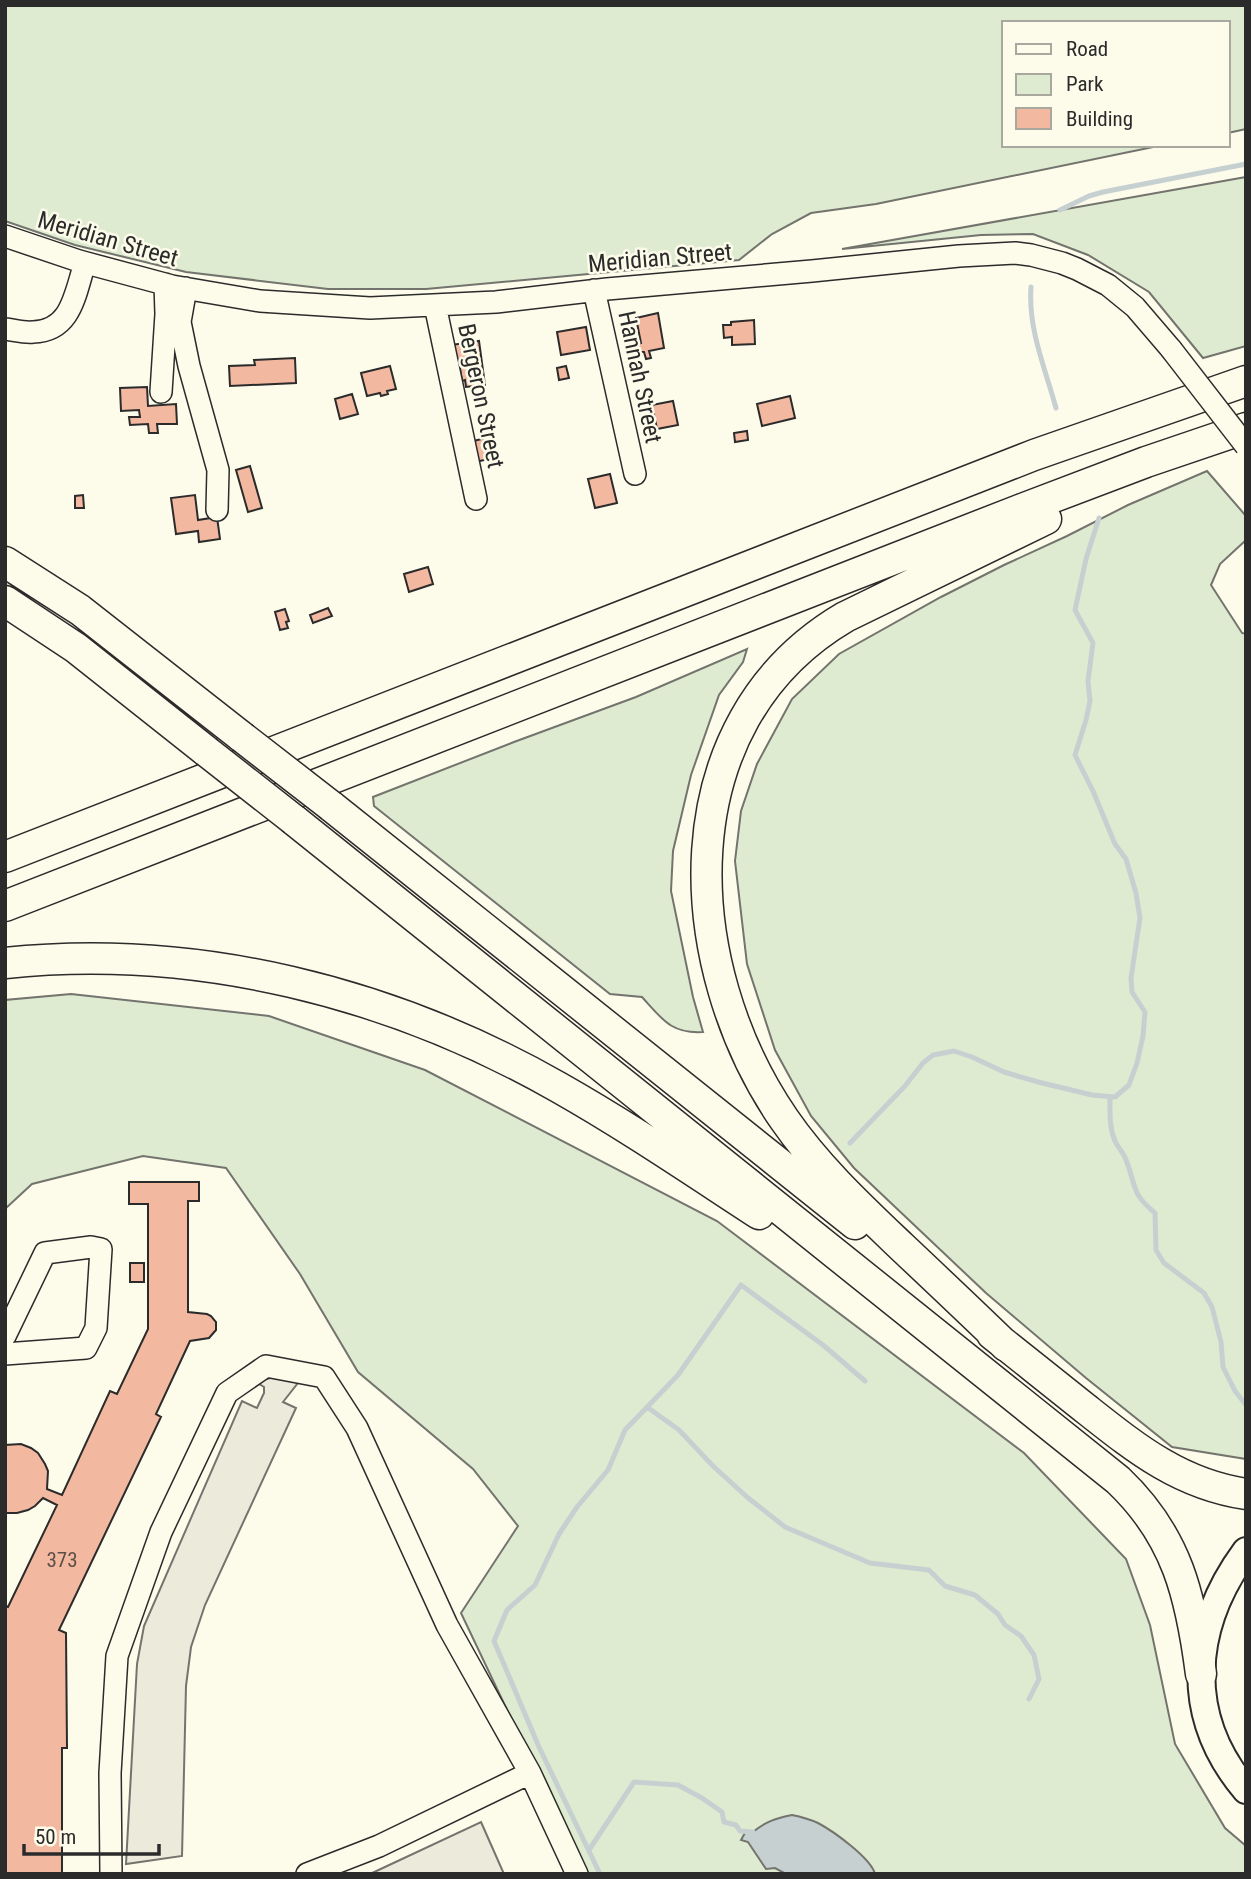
<svg xmlns="http://www.w3.org/2000/svg" width="1251" height="1879" font-family="'Roboto Condensed',sans-serif">
<style>
.green{fill:#deebd1;stroke:#74746e;stroke-width:2}
.parking{fill:#eceadb;stroke:#74746e;stroke-width:2}
.water{fill:#c7d0d0;stroke:#74746e;stroke-width:2}
.lines{fill:none;stroke-linecap:round;stroke-linejoin:round}
.stream{stroke:#c7d0d0;stroke-width:5}
.building{fill:#f2b8a0;stroke:#2b2b2b;stroke-width:2}
.minor-casing{stroke:#2b2b2b;stroke-width:24}
.major-casing{stroke:#2b2b2b;stroke-width:30}
.highway-casing{stroke:#2b2b2b;stroke-width:33}
.minor{stroke:#fdfbea;stroke-width:21}
.major{stroke:#fdfbea;stroke-width:26}
.highway{stroke:#fdfbea;stroke-width:30}
.minor-bridge-casing{stroke:#2b2b2b;stroke-width:24;stroke-linecap:butt}
.highway-bridge-casing{stroke:#2b2b2b;stroke-width:33;stroke-linecap:butt}
.minor-bridge{stroke:#fdfbea;stroke-width:21}
.highway-bridge{stroke:#fdfbea;stroke-width:30}
.labels{text-anchor:middle;dominant-baseline:central;stroke-width:5;stroke-linejoin:round;paint-order:stroke}
.number-label{font-size:21px;fill:#5d4e48}
.street-label{font-size:24px;fill:#2b2b2b;stroke:#fdfbea}
</style>
<rect width="100%" height="100%" fill="#fdfbea"/>
<path class="green" d="M5,5h1241v124l-18,4v-110h-224v122h159l-287,59 -65,9 -39,21 -33,26 -313,29h-98l-142,-17 -111,-27 -70,-24z
M1246,177v169l-43,12 -54,-66 -61,-37 -55,-21 -52,1 -139,14z
M1207,471l39,45v24l-26,24 -9,21 31,48 4,1v825l-74,-12 -86,-69 -100,-85 -132,-125 -43,-52 -36,-66 -28,-86 -12,-103 6,-50 16,-47 35,-65 47,-45 102,-57 63,-32 63,-29 61,-31z
M747,649l-4,13 -24,33 -28,80 -18,76 -2,40 22,106 10,35c-32,2 -41,-13 -61,-35l-32,-3 -236,-188 -1,-9 141,-55 122,-45z
M71,994l198,22 156,54 292,151 307,232 102,106 24,66 25,119 50,84 21,18v28h-661l-124,-261 57,-87 -45,-57 -115,-97 -58,-98 -74,-106 -83,-12 -111,28 -27,25v-209z"/>
<path class="parking" d="M274,1377l27,2 -18,23 13,6 -91,197 -14,42 -5,39 -4,170 -56,8 11,-200 7,-38 98,-225 15,7 7,-15v-6l-8,-5z
M481,1822l23,52h-134z"/>
<path class="water" d="M792,1815c10,2 17,4 26,8 15,8 53,35 57,51h-89l-11,-6 -9,1 -18,-27 -7,-2 5,-9 7,1c12,-10 23,-14 39,-17z"/>
<g class="lines">
<path class="stream" d="M1060,210l29,-14 14,-4 143,-28
M1031,287c-3,42 14,81 25,121
M1110,1097c0,15 -1,30 5,44 3,7 9,12 11,19 11,27 4,32 29,53l1,37 8,13 40,30 8,14 9,35 2,25 12,24 11,14
M850,1143l55,-57 18,-23 10,-8 21,-4 18,6 32,15 34,10 54,13 23,2 14,-12 8,-22 6,-27 2,-24 -13,-20 -1,-14 9,-60 -4,-25 -10,-34 -11,-15 -22,-53 -18,-36 11,-35 4,-19 -2,-20 5,-38 -18,-33 11,-51 13,-41
M647,1407l32,23 34,36 34,31 38,30 85,36 59,7 16,16 30,9 23,19 7,11 16,11 13,19 5,24 -10,20
M589,1850l45,-68 44,3 24,13 20,14 2,10 12,3 4,6 13,1
M600,1874l-61,-127 -45,-106 13,-31 28,-25 24,-51 18,-27 31,-37 17,-40 53,-55 63,-90 82,60 42,36"/>
</g>
<path class="building" d="M658,313l6,35 -15,3 2,7 -5,1 -2,-7h-4l-2,-8 3,-1 -5,-25z
M754,320l1,24 -23,1v-8l-8,1 -1,-13h8v-3z
M586,327l4,23 -29,5 -4,-23z
M479,341l6,44 -19,2 -1,-7 -3,1 -3,-19 -5,1 -3,-18z
M295,358l1,25 -66,3 -1,-20 26,-1 -1,-5z
M390,366l6,23 -9,2 1,3 -7,2 -1,-3 -13,3 -6,-23z
M566,366l3,12 -10,2 -2,-12z
M147,387l1,19 28,-2 1,20h-20l1,9h-9l-1,-9 -18,1 -1,-8h11l-1,-7 -18,1 -1,-23z
M352,394l6,20 -18,5 -5,-20z
M790,396l5,22 -33,8 -5,-22z
M673,401l5,24 -21,4 -5,-24z
M747,431l1,9 -13,2 -1,-9z
M489,437l1,3 5,-1 1,5 -5,1 3,13 -24,5 -4,-20z
M250,466l12,42 -14,4 -12,-42z
M610,474l7,29 -22,5 -7,-29z
M83,495l1,13h-9v-12z
M195,495l3,25 19,-3 3,22 -21,3 -1,-11 -22,3 -5,-36z
M428,567l5,17 -24,8 -5,-18z
M328,608l4,8 -19,7 -3,-8z
M285,609l4,12 -3,1 2,6 -8,2 -5,-18z
M129,1182h70v19h-11v111l19,2 4,2 5,6v8l-7,8 -19,3 -34,73 5,3 -102,213 7,3 1,115h-5v126h-57v-268l3,1 49,-102 -14,-7 -8,8 -7,4 -11,3h-12v-68l16,-1 10,4 7,5 7,11 3,7 -1,18 15,6 48,-104 7,3 31,-65v-125h-19z
M130,1263h14v19h-14z"/>
<g class="lines">
<defs>
<path id="minor" d="M5,236l74,25 93,25 88,15 110,7 126,-6 111,-13 205,-18 147,-15 56,-3 16,2 31,8 15,6 31,16 27,22 36,42
M186,288l-6,34 9,44 29,104 -1,40
M594,290l41,184
M435,305l41,194
M5,329c9,1 19,4 28,3 39,-1 42,-39 52,-69
M161,392l5,-78 -1,-30
M5,1336l40,-83 46,-6 10,2 -5,79 -10,20 -81,6
M111,1874l-1,-101 7,-117 44,-124 66,-139 39,-27 58,11 33,51 90,197 83,148
M307,1874l72,-28 151,-73 47,101"/>
<path id="major" d="M1246,1551c-56,76 -63,165 0,239"/>
<path id="highway" d="M5,562l75,48 162,127
M5,601l71,47 130,103
M331,806l524,418
M294,820l824,660c59,56 73,116 83,194
M5,857l1029,-402 212,-74
M5,906l1017,-397 124,-47 100,-34
M5,963c192,-20 386,29 553,124 69,39 135,84 201,127
M992,1334c30,24 59,47 89,71 52,41 97,79 165,89
M1006,1346c-34,-33 -69,-66 -104,-99 -42,-40 -85,-80 -118,-128 -106,-154 -119,-396 61,-502l201,-98"/>
</defs>
<use href="#minor" class="minor-casing"/>
<use href="#major" class="major-casing"/>
<use href="#highway" class="highway-casing"/>
<use href="#minor" class="minor"/>
<use href="#major" class="major"/>
<use href="#highway" class="highway"/>
<defs>
<path id="minor-bridge" d="M1171,349l75,97"/>
<path id="highway-bridge" d="M242,737l89,69
M206,751l88,69"/>
</defs>
<use href="#minor-bridge" class="minor-bridge-casing"/>
<use href="#highway-bridge" class="highway-bridge-casing"/>
<use href="#minor-bridge" class="minor-bridge"/>
<use href="#highway-bridge" class="highway-bridge"/>
</g>
<g class="labels">
<g class="number-label">
<text x="62" y="1560">373</text>
</g>
<g class="street-label">
<text transform="translate(108 239) rotate(16)">Meridian Street</text>
<text transform="translate(660 258) rotate(-5)">Meridian Street</text>
<text transform="translate(640 377) rotate(78)">Hannah Street</text>
<text transform="translate(481 396) rotate(78)">Bergeron Street</text>
</g>
</g>
<rect width="1251" height="1879" fill="none" stroke="#2b2b2b" stroke-width="14"/>
<rect x="1002" y="21" width="228" height="126" fill="#fdfbea" stroke="#a9a89e" stroke-width="2"/>
<rect x="1016" y="44" width="35" height="10" fill="#fdfbea" stroke="#a9a89e" stroke-width="2"/>
<text x="1066" y="56" font-size="21" fill="#2b2b2b">Road</text>
<rect x="1016" y="74" width="35" height="21" fill="#deebd1" stroke="#a9a89e" stroke-width="2"/>
<text x="1066" y="91" font-size="21" fill="#2b2b2b">Park</text>
<rect x="1016" y="108" width="35" height="21" fill="#f2b8a0" stroke="#a9a89e" stroke-width="2"/>
<text x="1066" y="126" font-size="21" fill="#2b2b2b">Building</text>
<path d="M24 1844v10h135v-10" fill="none" stroke="#2b2b2b" stroke-width="3.5"/>
<text x="35" y="1844" font-size="21" fill="#2b2b2b" stroke="#fdfbea" stroke-width="5" paint-order="stroke">50 m</text>
</svg>
